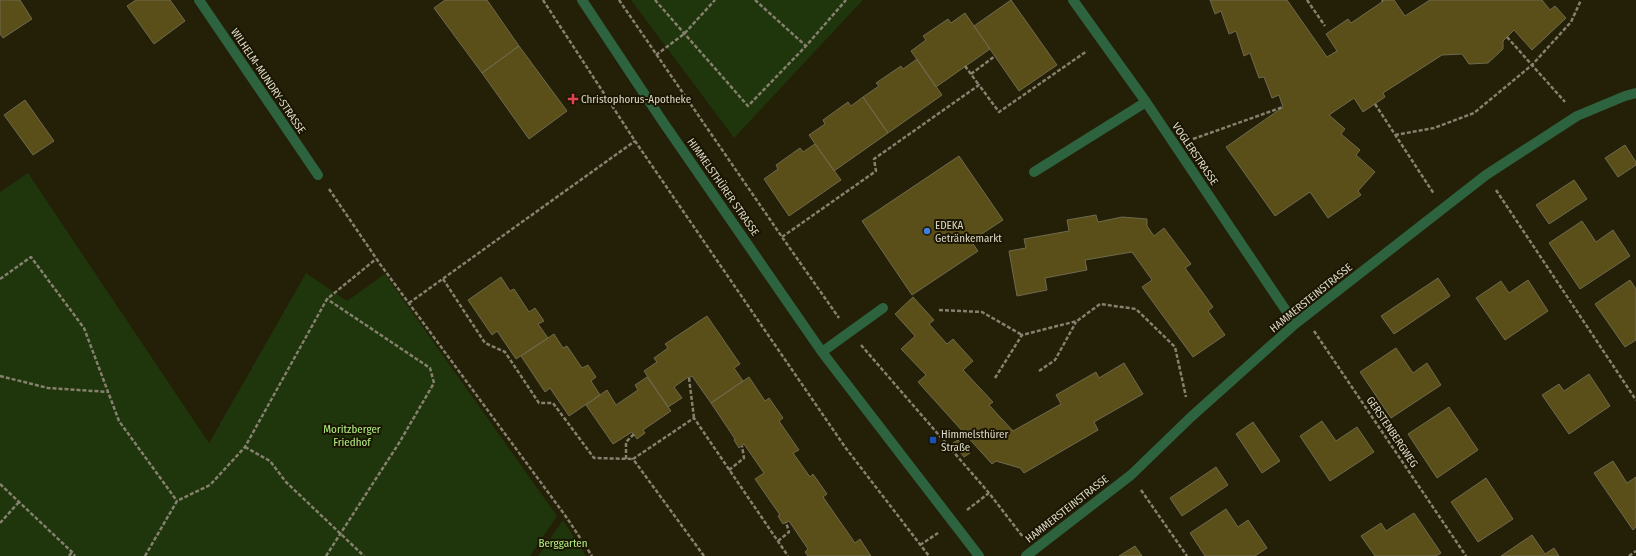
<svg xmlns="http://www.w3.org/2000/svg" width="1636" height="556" font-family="'Fira Sans Condensed',sans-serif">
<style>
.green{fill:#1f350b}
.building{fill:#5a4f18;stroke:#6f6a4f}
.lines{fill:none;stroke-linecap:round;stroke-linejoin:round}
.path{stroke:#85816e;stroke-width:2.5;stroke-dasharray:4 2;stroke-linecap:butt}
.minor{stroke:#2d633f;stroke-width:10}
.health-dot{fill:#e0444e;stroke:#1b1601;stroke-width:1.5}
.shop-dot{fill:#3f7fe0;stroke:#1b1601;stroke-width:1.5}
.transit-dot{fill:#1a4fb4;stroke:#1b1601;stroke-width:1.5}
.labels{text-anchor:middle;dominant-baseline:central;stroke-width:4;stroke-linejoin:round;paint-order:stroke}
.street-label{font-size:11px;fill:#dcd9ca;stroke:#1b1601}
.poi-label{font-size:11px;fill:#dcd9ca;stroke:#1b1601;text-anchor:start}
.park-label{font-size:11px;fill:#b1f083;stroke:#1b1601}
</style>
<rect width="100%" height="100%" fill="#241f07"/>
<path class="green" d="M631,0h232l-129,138z
M28,173l181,270 97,-170 41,28 38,-27 172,242 -27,40h-530v-364z
M563,520l23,36h-48z"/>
<path class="building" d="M0,0h20l12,19 -29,19 -3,-4z
M136,0h34l15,21 -31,23 -27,-38z
M445,0h42l32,46 -37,27 -48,-65z
M1011,0l46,65 -38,26 -45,-65z
M1210,0h77l40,57 10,-6 -11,-17 22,-15 3,4 34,-23h9l11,16 25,-16h112l8,10 5,-4 11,12 -34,32 -18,-20 -11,11v8l-15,14 -19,1 -7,-10 -20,1 -59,38 2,4 -22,15 -9,-14 -25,17 16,14 -4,5 19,16 -4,5 19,17 -17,19 3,4 -33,23 -18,-26 -35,24 -49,-69 57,-40 -4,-12 -7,3 -8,-21 -5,1 -9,-25 -6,3 -8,-25 -7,3 -8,-23 -6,3z
M965,13l25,36 -54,38 -25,-36 15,-11 -3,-4 25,-17 3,4z
M519,46l48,65 -38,28 -47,-66z
M917,59l25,36 -54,38 -25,-36 16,-11 -3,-3 25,-17 2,3z
M863,97l25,36 -54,38 -25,-36 16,-11 -2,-4 25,-18 3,4z
M25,100l29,41 -21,14 -29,-40z
M815,144l26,36 -52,36 -25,-37 14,-10 -2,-4 24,-17 3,4z
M1625,145l11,17v3l-18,12 -13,-19z
M959,156l44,64 -32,21 7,10 -66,44 -50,-74z
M1574,180l13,19 -38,25 -13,-19z
M1096,215l2,7 24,-5 25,2v7l7,10 10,-8 27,36 -6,4 28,39 -5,4 17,24 -32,22 -51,-70 10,-7 -20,-28 -47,8 2,10 -42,8 2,12 -30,6 -8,-45 17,-3 -2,-9 45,-8 -2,-11z
M1582,221l14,21 17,-12 17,26 -50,33 -31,-46z
M501,277l9,14 4,-2 15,23 6,-4 9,13 -6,3 10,14 -32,21 -19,-28 -5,4 -24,-35z
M1438,278l12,18 -56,38 -13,-18z
M1528,280l20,31 -43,29 -29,-42 25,-17 8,12z
M1630,280l6,9v51l-11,7 -30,-43z
M913,297l21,23 -5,4 18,20 6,-5 20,22 -10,9 30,32 -4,3 24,26 48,-27 -5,-9 40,-23 3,6 25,-15 19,31 -49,28 4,8 -74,43 -4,-5 -24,-7 -4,3 -74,-82 8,-7 -25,-26 14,-13 -20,-22z
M707,316l33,48 -6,4 9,13 -32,22 -19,-27 -3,2 -1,-1 -14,10 8,11 -14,9 -24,-36 13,-9 -3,-4 14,-10 -3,-4z
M554,334l9,14 4,-2 15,22 6,-3 8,12 -5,4 9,14 -31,21 -19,-28 -5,4 -24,-36z
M1396,348l17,25 14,-10 14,22 -50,33 -31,-46z
M1589,374l21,32 -41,28 -27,-39 17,-11 5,7z
M647,377l24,34 -28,19 2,3 -8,6 -5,-7 -19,12 -27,-39 21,-15 9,15 22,-15 -3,-5z
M749,377l16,24 4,-3 14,20 -4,3 20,29 -6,3 17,24 3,-3 14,20 -4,3 32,46 5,-4 11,17h-63l-3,-4 3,-3 -19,-28 -6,3 -5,-8 2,-1 -25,-36 9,-6 -20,-29 -5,4 -5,-8 1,-1 -24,-36z
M1449,407l29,43 -41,28 -29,-44z
M1322,421l14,20 21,-14 17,25 -44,29 -30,-45z
M1253,422l27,39 -18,12 -26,-39z
M958,440l12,13 -6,4 -11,-14z
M1613,461l14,22 9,-6v50l-3,3 -39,-57z
M1216,467l12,18 -46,31 -12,-18z
M1486,478l27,41 -35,23 -27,-40z
M1226,509l12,18 10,-7 19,28 -12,8h-50l-15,-23z
M1414,513l27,40 -5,3h-61l-14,-20 20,-13 5,8z
M1532,535l13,19 9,-6 5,8h-58z
M1135,546l7,10h-23z"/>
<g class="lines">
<path class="path" d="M543,0l92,141 210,306 84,109
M619,0l163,237 57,81
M655,0l93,106 58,-60 40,-46
M755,0l51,46
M1307,0l18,26
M1382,0l1,1
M1507,37l58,65
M656,55l28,-21 31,-34
M965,66l14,19
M971,74l24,-18
M1375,104l59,90
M1395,135l39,-7 40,-15 58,-48 39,-43 10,-22
M1193,139l90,-32
M329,189l51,75 187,254 25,38
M1496,190l140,210
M782,237l94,-66 -2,-12 105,-74 20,27 88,-61
M0,279l31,-22 53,71 35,93 58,80
M443,279l42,64 20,9 34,51h14l41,55 39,1
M409,303l226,-162
M939,310l43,2 40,23
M1314,331l152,225
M861,345l128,148 34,44
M1039,371l16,-11 21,-38
M0,376l48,12 61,4
M689,378l5,40
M995,378l27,-43 55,-14 23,-17 36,5 39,38 11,50
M245,447l25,14 16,21 78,74
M626,459v-17l8,-8
M729,470l15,-12 -2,-12
M0,484l72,68 3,4
M1141,490l46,66
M967,510l22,-17
M0,523l19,-21
M778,541l11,-9 -3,-10
M920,545l18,-12
M69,556l3,-4
M145,556l32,-55 33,-16 35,-38 82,-148 49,-40
M326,556l73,-113 35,-60 -4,-15 -103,-69
M704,556l-71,-97 61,-41 94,138
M1629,556l7,-5"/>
<path class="minor" d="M199,0l119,175
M582,0l81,122 159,230 157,204
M1073,0l73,102 149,222
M1034,172l112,-70
M822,352l61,-44
M1026,556l105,-81 60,-58 104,-93 191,-149 91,-59 48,-20 11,-3"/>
</g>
<path class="health-dot" d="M571 93h4v4h4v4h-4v4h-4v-4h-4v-4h4z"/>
<circle class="shop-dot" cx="927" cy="231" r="4"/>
<rect class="transit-dot" x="929" y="436" width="8" height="8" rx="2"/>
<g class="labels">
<g class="street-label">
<text transform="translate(268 81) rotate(56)">WILHELM-MUNDRY-STRASSE</text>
<text transform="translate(1195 154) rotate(56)">VOGLERSTRASSE</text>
<text transform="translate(723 187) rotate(55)">HIMMELSTHÜRER STRASSE</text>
<text transform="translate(1311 298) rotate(-39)">HAMMERSTEINSTRASSE</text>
<text transform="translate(1392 432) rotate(56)">GERSTENBERGWEG</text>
<text transform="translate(1067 509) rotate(-38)">HAMMERSTEINSTRASSE</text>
</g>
<g class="poi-label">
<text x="581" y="99">Christophorus-Apotheke</text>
<text x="935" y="225">EDEKA<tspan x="935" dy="13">Getränkemarkt</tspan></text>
<text x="941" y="434">Himmelsthürer<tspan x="941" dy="13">Straße</tspan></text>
</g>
<g class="park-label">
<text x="352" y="429">Moritzberger<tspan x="352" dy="13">Friedhof</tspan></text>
<text x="563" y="543">Berggarten</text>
</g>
</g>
</svg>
